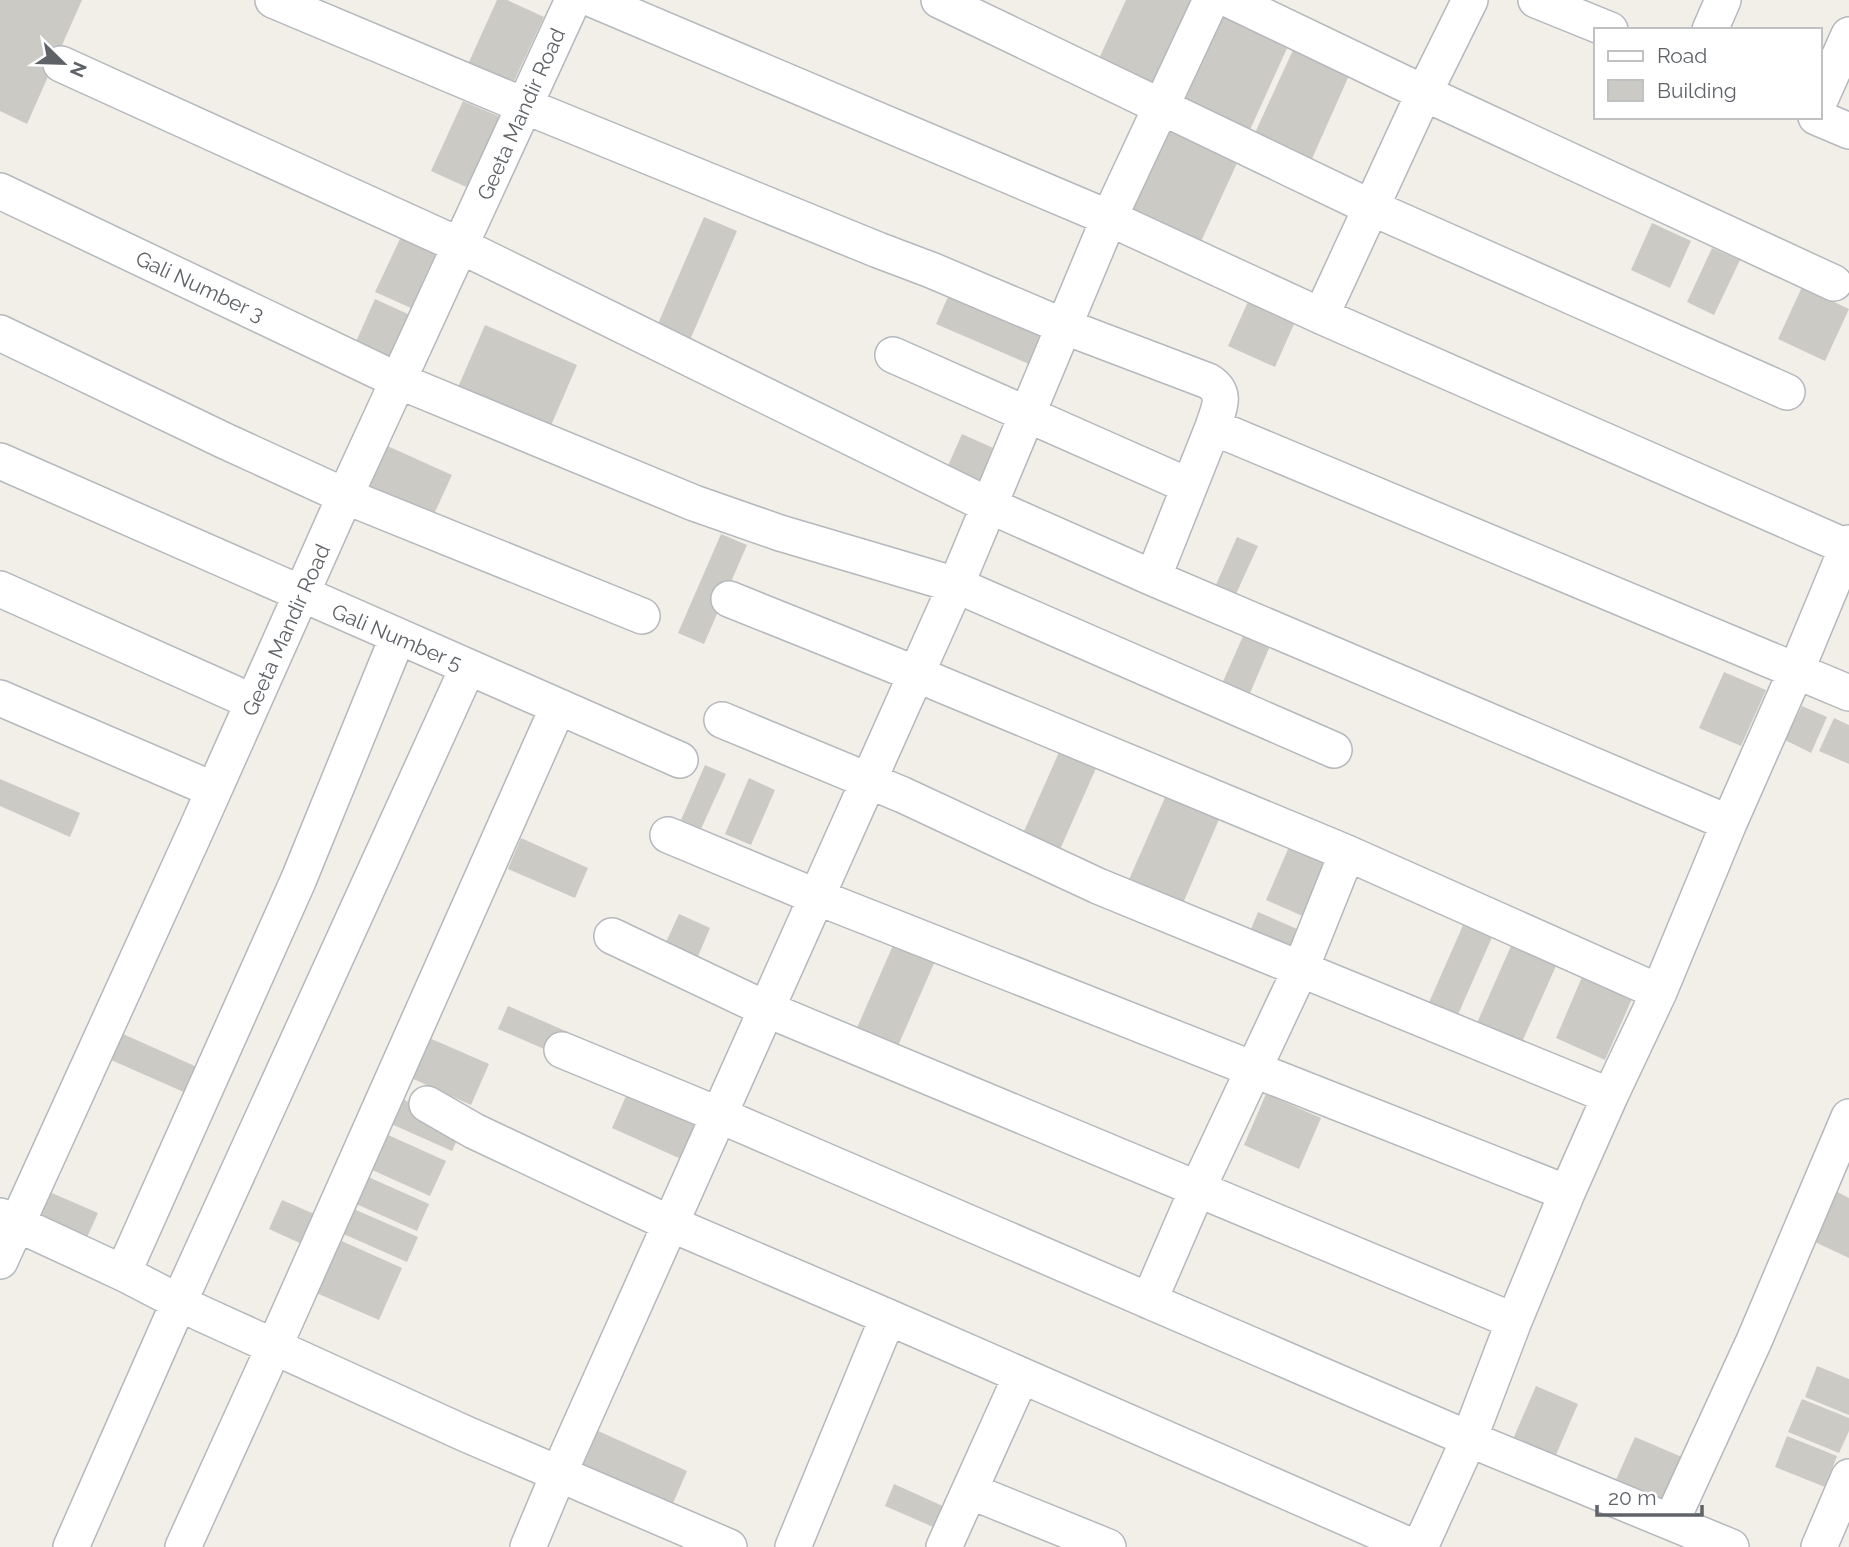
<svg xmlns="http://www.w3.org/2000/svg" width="1849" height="1547" font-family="Raleway,sans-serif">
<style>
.building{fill:#cccac5}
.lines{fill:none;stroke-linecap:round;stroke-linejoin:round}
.minor-casing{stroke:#b5b8bc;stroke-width:38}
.minor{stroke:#fff;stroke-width:35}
.labels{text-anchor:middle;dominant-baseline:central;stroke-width:7;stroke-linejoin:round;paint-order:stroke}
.street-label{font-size:21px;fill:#5f6368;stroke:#fff}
</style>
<rect width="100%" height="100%" fill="#f1efe8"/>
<path class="building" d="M0,0h82l-55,124 -27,-13z
M497,0h10l37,17 -36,77 -44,-21z
M1126,0h73l-43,93 -60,-28z
M1219,2l74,33 -44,97 -73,-33z
M1299,37l56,25 -44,99 -57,-26z
M463,101l42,18 -32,71 -42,-19z
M1171,115l73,33 -46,100 -72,-33z
M704,217l33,14 -50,116 -33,-14z
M1652,223l39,18 -21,47 -39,-18z
M407,224l35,16 -31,68 -36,-16z
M1712,248l28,12 -26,55 -27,-13z
M1802,287l47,22 -24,52 -47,-22z
M952,288l99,44 -15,35 -100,-43z
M1251,295l47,20 -23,52 -47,-21z
M375,299l35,16 -22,47 -34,-16z
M485,325l92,40 -30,70 -92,-41z
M962,434l38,17 -14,34 -39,-17z
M383,444l69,31 -23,50 -69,-31z
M721,534l26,11 -43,99 -26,-11z
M1237,537l21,9 -23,50 -20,-9z
M1247,627l26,12 -25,59 -27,-12z
M1724,672l42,18 -25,56 -42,-18z
M1802,706l25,11 -16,36 -26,-13z
M1834,718l15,7v39l-30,-13z
M1060,750l37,16 -43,97 -37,-16z
M705,765l21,9 -25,55 -20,-9z
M749,778l26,12 -24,55 -26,-11z
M0,779l80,34 -10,24 -70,-31z
M1167,793l53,24 -42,98 -54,-24z
M521,838l67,30 -13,30 -67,-29z
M1292,840l41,18 -26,60 -41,-18z
M1258,912l46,20 -12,27 -45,-20z
M679,914l31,14 -17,40 -32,-15z
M1468,914l29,12 -41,93 -29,-12z
M1515,937l45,20 -42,94 -45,-19z
M894,943l41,18 -41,94 -41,-18z
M1585,970l50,22 -30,68 -49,-22z
M508,1006l60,26 -10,23 -60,-26z
M114,1030l92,41 -11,26 -93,-41z
M427,1037l62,27 -18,41 -62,-28z
M630,1087l70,30 -19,42 -69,-31z
M1266,1094l55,24 -22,51 -55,-24z
M400,1098l63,29 -11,24 -63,-28z
M386,1134l60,27 -16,35 -60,-27z
M366,1176l63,28 -12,27 -63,-28z
M1824,1185l25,13v60l-49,-23z
M45,1190l53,23 -14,31 -52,-23z
M282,1200l46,20 -13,30 -46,-21z
M349,1207l69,30 -11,25 -68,-30z
M335,1238l67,30 -23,52 -67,-29z
M1817,1366l32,13v36l-44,-18z
M1536,1386l42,18 -23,53 -42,-18z
M1802,1399l47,19v13l-10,22 -51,-21z
M596,1430l91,41 -16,37 -92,-40z
M1787,1436l50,20 -12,31 -50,-20z
M1635,1437l47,20 -25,54 -46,-20z
M894,1484l62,28 -9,21 -62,-27z"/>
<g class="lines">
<defs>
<path id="minor" d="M273,0l252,106 353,144 53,20 132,56 145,55c20,12 11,27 5,46l-60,151
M594,0l515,218 212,98 528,232
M939,0l431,207 417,185
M1230,0l194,93 410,190
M1536,0l74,30
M1710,30l13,-30
M61,64l400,182 527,259 165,73 576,245
M1819,102l30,-67
M1816,117l33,14
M0,191l399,190 295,122 86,30 176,52 378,165
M1321,316l103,-223 46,-93
M0,333l225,108 120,55 297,120
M893,355l296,131
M1213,427l636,266
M0,461c226,101 453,200 680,299
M0,589l253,113
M729,599l187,75 431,179 312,139
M0,698l214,92
M722,720l181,75 195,91 512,210
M668,835l149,62 750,296
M612,936l154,73 748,312
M562,1050l157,65 750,324 262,108
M427,1104l47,27 197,93 217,93 525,230
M0,1216l123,57 77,40 266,121 263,113
M0,1261l197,-433 148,-332 228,-496
M123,1273l175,-392 100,-245
M1149,1301l48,-111 104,-222 46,-115
M970,1491l138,56
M1671,1522l83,-181 95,-224
M71,1547l108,-245 289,-635
M183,1547l91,-200 284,-640
M528,1547l31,-74 397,-888 153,-367 102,-218
M793,1547l95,-230
M944,1547l77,-171
M1420,1547l49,-108 45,-118 53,-128 43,-97 49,-104 70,-169 67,-152 53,-128
M1819,1547l30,-70"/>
</defs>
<use href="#minor" class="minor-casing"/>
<use href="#minor" class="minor"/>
</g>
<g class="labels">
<g class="street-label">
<text transform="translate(521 114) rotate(-66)">Geeta Mandir Road</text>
<text transform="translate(200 286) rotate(25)">Gali Number 3</text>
<text transform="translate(286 630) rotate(-66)">Geeta Mandir Road</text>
<text transform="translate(397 637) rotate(23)">Gali Number 5</text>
</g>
</g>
<rect x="1594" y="28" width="228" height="91" fill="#ffffff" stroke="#bfc1c3" stroke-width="2"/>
<rect x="1608" y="51" width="35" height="10" fill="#ffffff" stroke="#bfc1c3" stroke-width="2"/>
<text x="1657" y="63" font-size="21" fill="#5f6368">Road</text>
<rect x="1608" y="80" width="35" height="21" fill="#cccac5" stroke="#bfc1c3" stroke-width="2"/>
<text x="1657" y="98" font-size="21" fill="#5f6368">Building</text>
<g transform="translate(63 63) rotate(113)" stroke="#ffffff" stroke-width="5" paint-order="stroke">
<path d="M0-5L12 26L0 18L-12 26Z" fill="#5f6368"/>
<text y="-10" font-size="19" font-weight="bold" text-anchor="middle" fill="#5f6368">N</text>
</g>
<path d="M1597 1505v10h105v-10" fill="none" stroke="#5f6368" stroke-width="3.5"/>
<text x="1608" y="1505" font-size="21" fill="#5f6368" stroke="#ffffff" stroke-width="5" paint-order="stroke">20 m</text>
</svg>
